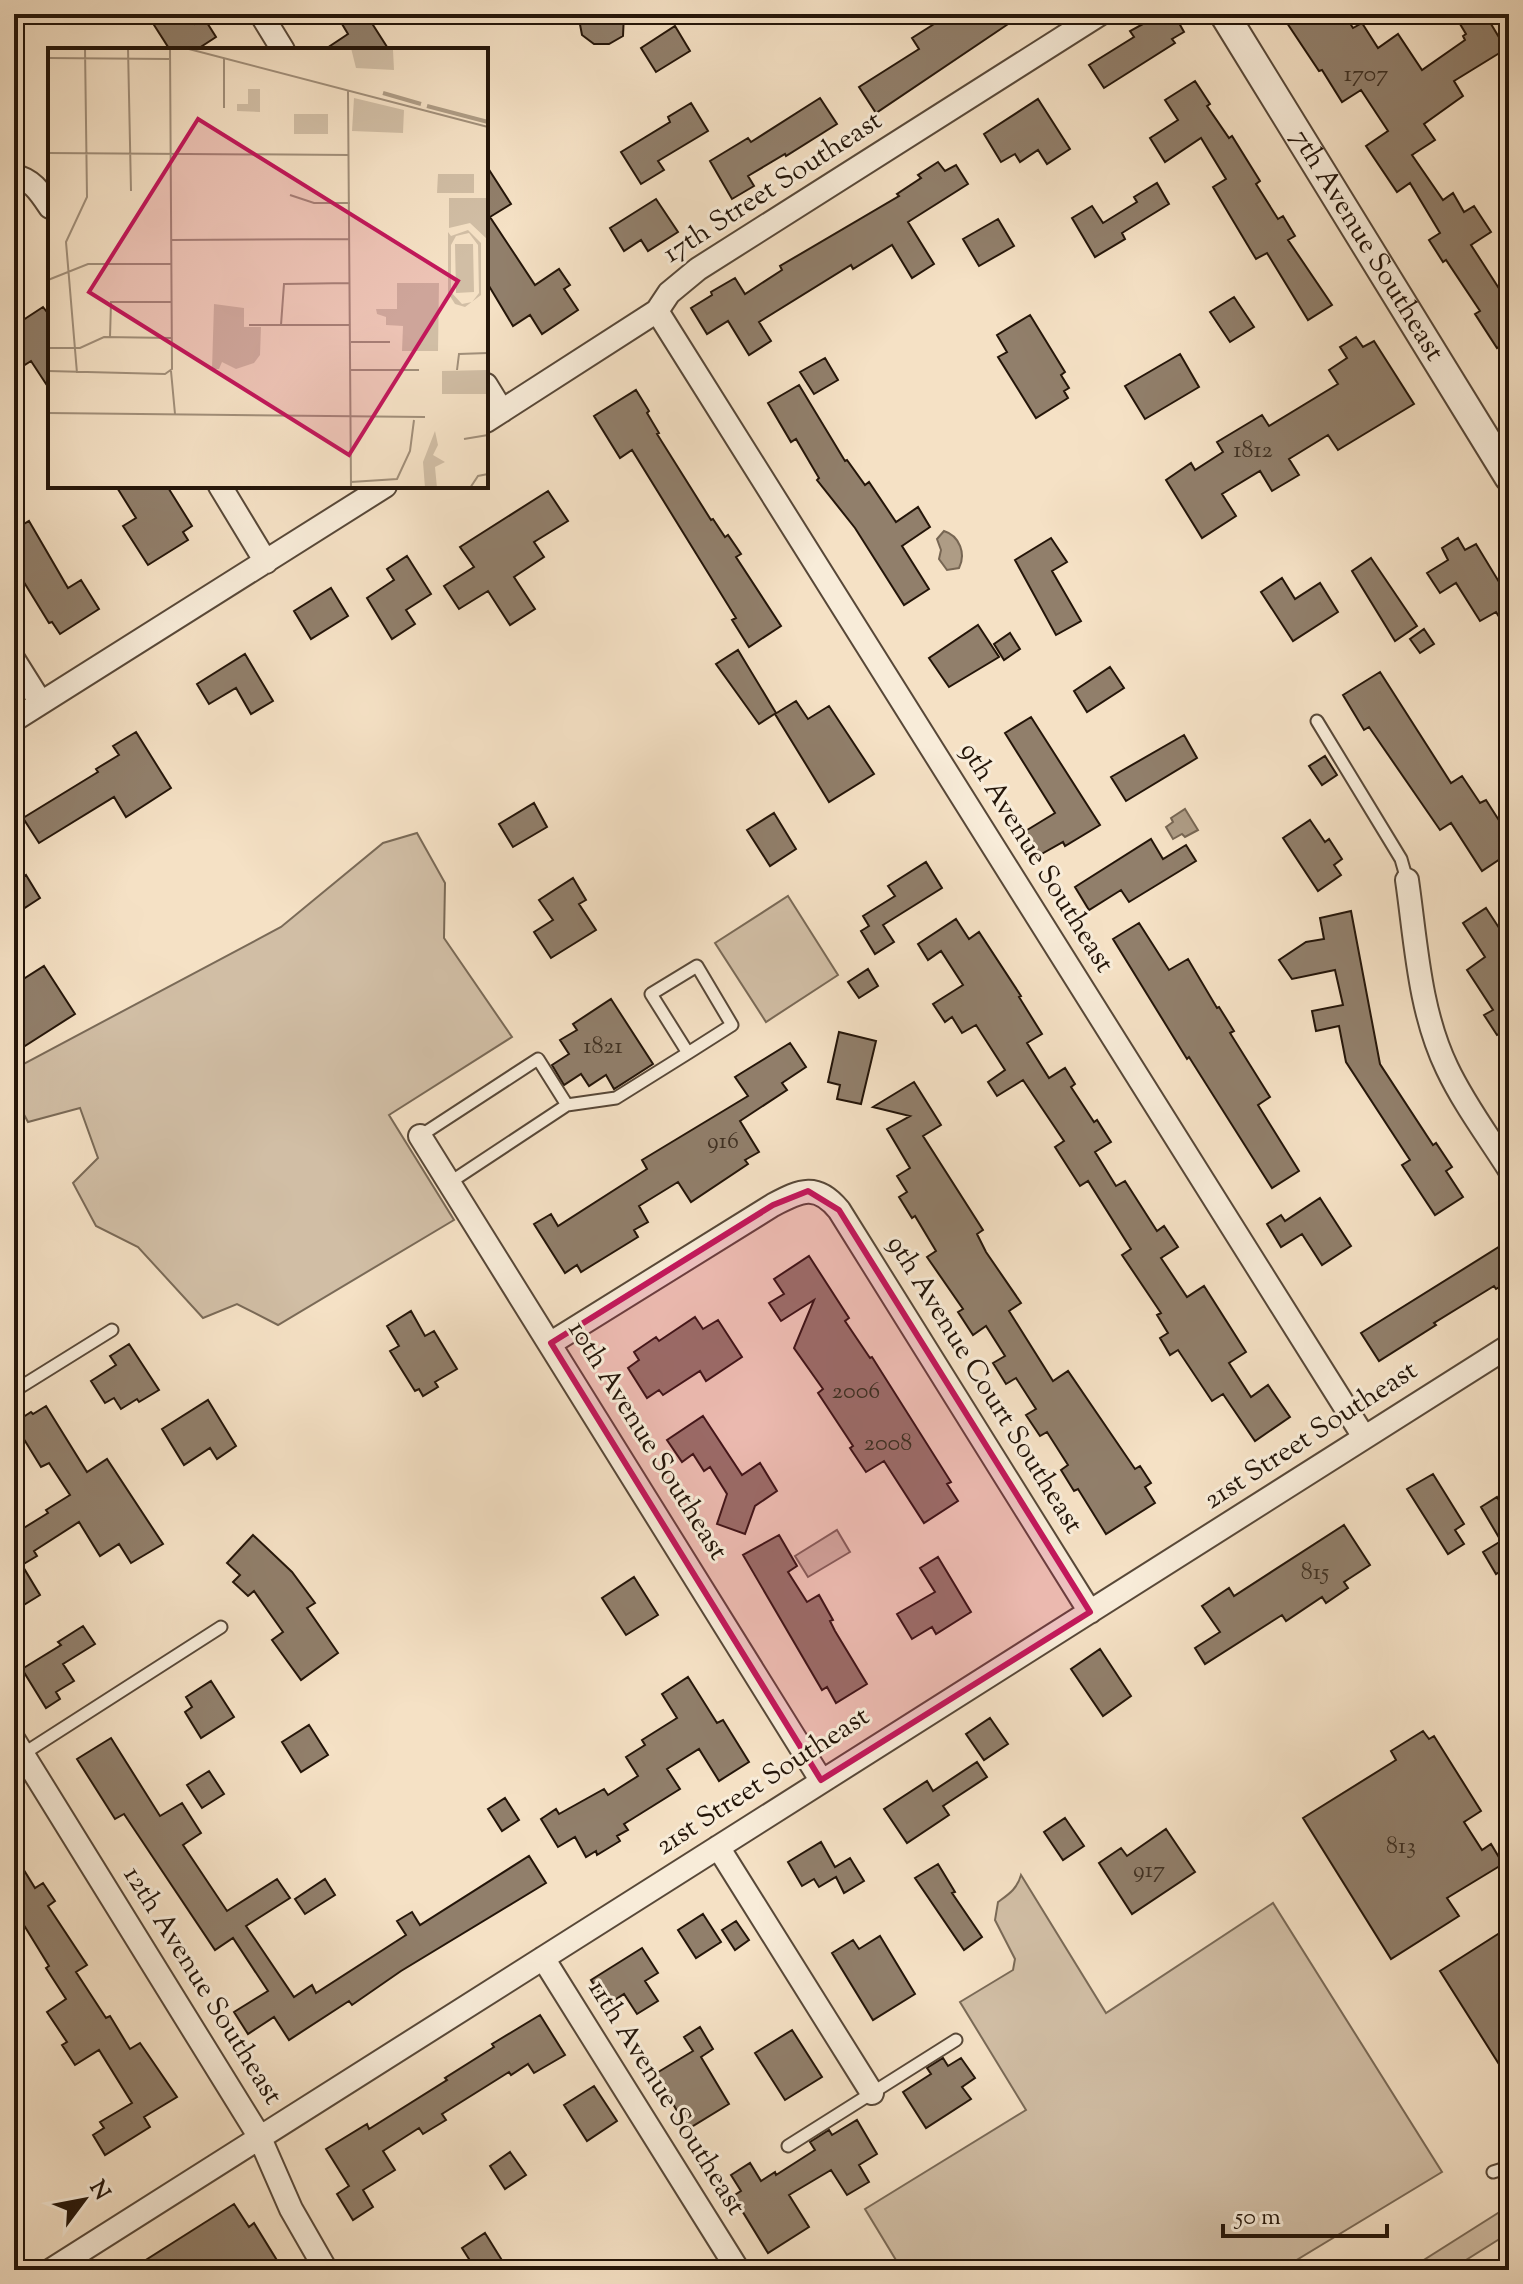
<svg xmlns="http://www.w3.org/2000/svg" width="1523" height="2284" font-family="'Sorts Mill Goudy',serif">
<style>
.green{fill:#d1bea5;stroke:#7a6a57;stroke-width:2}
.water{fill:#ae9c85;stroke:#776653;stroke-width:2}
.building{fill:#917f6b;stroke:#241509;stroke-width:2}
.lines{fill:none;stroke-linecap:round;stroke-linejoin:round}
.service-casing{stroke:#584838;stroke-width:15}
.minor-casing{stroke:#584838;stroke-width:26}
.tertiary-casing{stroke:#584838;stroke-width:32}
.service{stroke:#f8ecd9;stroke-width:11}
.minor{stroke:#f8ecd9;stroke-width:22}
.tertiary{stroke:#f8ecd9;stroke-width:28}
.marked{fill:#c2185b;fill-opacity:0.2;stroke:#c2185b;stroke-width:6;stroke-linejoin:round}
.labels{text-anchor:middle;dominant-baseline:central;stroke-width:6;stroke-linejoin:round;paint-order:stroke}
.number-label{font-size:24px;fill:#3f3022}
.street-label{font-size:28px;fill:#241509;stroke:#f8ecd9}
.inset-river{fill:none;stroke:#ae9c85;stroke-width:4}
.inset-road{fill:none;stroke:#a18f7a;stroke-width:2}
.view{fill:#c2185b;fill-opacity:0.15;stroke:#c2185b;stroke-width:4}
.inset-edge{fill:none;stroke:#241509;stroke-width:4}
</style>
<rect width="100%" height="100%" fill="#f5e1c5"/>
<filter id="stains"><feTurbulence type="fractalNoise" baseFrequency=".0025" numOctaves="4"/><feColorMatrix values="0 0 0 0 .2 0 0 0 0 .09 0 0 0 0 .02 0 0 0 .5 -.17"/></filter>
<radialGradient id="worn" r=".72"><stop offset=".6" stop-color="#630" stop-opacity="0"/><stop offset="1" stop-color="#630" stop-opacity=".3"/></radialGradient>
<path class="green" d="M417,833l28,50 -1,55 68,99 -123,78 65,105 -176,105 -41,-21 -34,14 -65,-71 -42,-21 -23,-43 25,-25 -18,-50 -52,14 -14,-26v-27l267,-142 102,-84z
M788,896l50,79 -72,47 -51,-79z
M837,1530l13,22 -42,25 -13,-21z
M1021,1875l85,138 167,-110 169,269 -162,98h-378l-37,-61 161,-99 -66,-108 53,-32 2,-11 -20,-39 3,-18c11,-8 19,-13 23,-27z
M1509,2206v27l-59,37h-42z"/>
<path class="water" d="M944,531c16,5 22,23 15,37l-12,2 -8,-11 2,-9 -4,-11z
M1185,809l13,21 -13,7 -3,-3 -9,5 -7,-12 7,-5 -2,-4z"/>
<path class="building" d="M147,14h41l7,10 9,-6 12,19 -20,13h-26z
M336,14h30l23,36h-65l24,-16z
M578,14h46l-1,22 -14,8h-15l-12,-9z
M950,14h73l-147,99 -17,-26 60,-38 -7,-11z
M1138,14h36l10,18 -12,7 3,4 -71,45 -15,-23 45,-28 -4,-6 13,-7z
M1281,14h63l9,14 9,-5 16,25 20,-14 24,36 43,-30 -2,-4 3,-2 -12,-20h31l21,35 -52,32 9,15 -39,28 11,16 -23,15 31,45 10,-7 11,19 10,-6 17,26 -20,13 38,59v36l-12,8 -22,-34 5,-3 -34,-51 -3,2 -14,-22 11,-7 -30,-50 -13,9 -31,-46 22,-15 -27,-41 -19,12 -20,-32 -3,1z
M675,26l15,25 -34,21 -15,-24z
M1195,81l15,23 -3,2 22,32 3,-2 28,45 -4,3 22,35 5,-3 12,20 -7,4 44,65 -24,15 -41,-67 -11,6 -24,-40 -19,-32 13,-8 -25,-41 -36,24 -15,-24 28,-18 -13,-20z
M820,98l17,26 -51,32 -1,-2 -37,22 6,10 -22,13 -22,-38 38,-23 3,4z
M1038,99l32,50 -23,15 -9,-14 -18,12 -5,-8 -14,8 -17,-28z
M691,103l17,28 -50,30 6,9 -23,14 -20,-32 49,-30 -2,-5z
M938,162l7,9 11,-6 12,19 -60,38 26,42 -22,14 -20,-33 -39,24 -2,-4 -92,57 12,19 -22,14 -21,-34 -21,13 -16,-26 21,-13 -1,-3 24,-14 10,16 37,-24 -2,-4 119,-70 -2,-2 24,-16 -3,-3z
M486,165l25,39 -21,13 45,68 24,-16 11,16 -6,4 14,21 -36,24 -12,-19 -17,11 -27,-45z
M1157,183l12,21 -47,29 3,6 -30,18 -23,-39 20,-12 11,17 34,-21 -3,-5z
M656,199l22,33 -30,19 -7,-11 -17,11 -14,-23z
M998,219l16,27 -35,20 -16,-27z
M1234,297l20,30 -24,15 -20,-30z
M43,307l7,9v74l-19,-29 -8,5 -9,-15v-25z
M1030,315l35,57 -4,3 8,13 -5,3 4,7 -32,20 -38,-61 9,-5 -10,-17z
M1356,337l7,10 11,-6 40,63 -76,46 -10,-15 -39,24 10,16 -27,16 -12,-20 -38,23 14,22 -34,22 -36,-58 25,-17 4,7 28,-18 -6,-10 45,-27 7,11 69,-42 -9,-14 18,-12 -7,-11z
M1180,354l19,33 -54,32 -20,-33z
M825,358l13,22 -24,14 -14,-22z
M799,385l46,76 2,-1 18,25 4,-3 27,40 22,-15 12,20 -28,19 27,43 -25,16 -49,-77 -38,-48 2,-2 -23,-39 -5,3 -23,-39z
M636,390l13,21 -2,2 12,20 -2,1 54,86 2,-1 12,18 3,-2 13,19 -5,3 45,69 -32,21 -17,-27 4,-2 -104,-168 -12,8 -26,-42z
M116,486h51l25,40 -9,6 5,8 -40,25 -25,-39 13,-8z
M548,491l20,30 -34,21 10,15 -30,20 21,32 -25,16 -22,-34 -29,18 -15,-23 30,-19 -14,-20z
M29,521l39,67 13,-8 18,29 -39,25 -8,-12 -3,1 -35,-57v-36z
M1051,538l16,24 -15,9 29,50 -25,14 -41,-75z
M1458,538l7,12 11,-6 23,38 10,-6v57l-13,-21 -16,9 -24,-38 -16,10 -13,-20 21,-13 -6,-12z
M407,556l24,38 -25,16 9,14 -23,15 -25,-41 27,-18 -7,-11z
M1371,558l46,68 -22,15 -43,-70z
M1282,578l13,21 25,-16 18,29 -45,29 -32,-49z
M331,588l17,28 -37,23 -17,-28z
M978,625l21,32 -50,30 -20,-29z
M1424,629l10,15 -14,9 -10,-14z
M1010,633l10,16 -16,11 -10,-16z
M738,650l38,63 -17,11 -43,-60z
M245,654l28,47 -22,13 -15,-26 -27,16 -12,-20z
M1110,667l14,21 -37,24 -13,-21z
M1380,672l71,111 11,-7 18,27 6,-3 23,36v17l-27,18 -31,-48 -11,7 -71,-103 -5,3 -21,-35z
M796,701l12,18 21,-13 45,68 -45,28 -54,-88z
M1031,717l69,108 -35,21 -2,-4 -25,14 -5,-8 -5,2 -9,-15 36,-22 -50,-80z
M136,732l35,56 -45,29 -12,-20 -75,46 -16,-25 75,-46 -2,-3 23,-14 -6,-9z
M1184,735l13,23 -71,43 -15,-24z
M1325,756l12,19 -15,10 -13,-19z
M534,803l13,24 -34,20 -14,-23z
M774,813l22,36 -26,17 -23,-36z
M1310,820l15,22 4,-3 13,20 -8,6 7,10 -23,16 -35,-53z
M1151,839l12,20 23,-14 10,16 -67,41 -8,-12 -32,20 -14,-23z
M926,862l16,26 -59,37 11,17 -19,12 -14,-23 8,-5 -6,-10 32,-20 -7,-10z
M26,875l14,23 -20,13 -6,-10v-18z
M573,878l13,22 -7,4 17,26 -45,28 -17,-26 19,-12 -14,-20z
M1486,908l23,35v92l-3,-5 -9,5 -13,-20 9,-5 -26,-40 18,-13 -22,-34z
M1351,911l29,153 53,81 3,-2 16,24 -6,4 17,26 -28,18 -33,-50 8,-5 -64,-98 -7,-36 -23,5 -4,-20 31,-6 -8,-35 -43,9 -13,-19 27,-18 18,-3 -4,-21z
M956,919l13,20 10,-7 42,64 -2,1 23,37 -15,9 22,35 16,-10 10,16 -4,3 23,35 3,-2 14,22 -16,10 21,34 9,-5 32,50 7,-5 14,21 -17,11 26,39 17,-11 42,66 -17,11 22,34 17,-12 22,32 -35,24 -32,-47 -11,7 -34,-51 -8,5 -10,-17 8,-5 -11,-18 4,-2 -39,-58 9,-6 -43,-68 -8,5 -25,-39 9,-6 -41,-61 -26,16 -9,-14 17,-12 -29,-45 -14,8 -10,-16 -7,5 -12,-18 30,-19 -22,-34 -13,9 -10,-16z
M1139,923l30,47 19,-11 29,49 2,-1 15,24 -4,2 40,64 -12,8 41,66 -27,17 -83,-131 -2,2 -74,-120z
M44,966l31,48 -61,39v-68z
M868,969l10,17 -19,12 -11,-16z
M611,999l42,65 -39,25 -8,-14 -17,11 -8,-12 -17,11 -12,-20 17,-11 -9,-14 17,-10 -4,-6z
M839,1032l37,9 -15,63 -24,-5 3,-14 -12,-3z
M790,1043l16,24 -24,16 5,7 -47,31 19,31 -14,8 3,4 -57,38 -13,-20 -39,24 9,16 -14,8 4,7 -57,35 -4,-7 -12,8 -31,-49 17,-10 7,12 89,-57 -5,-9 106,-64 -13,-19z
M914,1082l27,43 -18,11 60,94 -6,4 9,18 35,51 -12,8 44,70 15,-10 67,98 5,-3 11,17 -6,4 10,16 -49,31 -28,-45 -4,2 -13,-21 7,-5 -21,-33 -7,4 -14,-21 10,-6 -20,-31 -10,6 -13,-21 12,-7 -19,-30 -13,9 -15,-23 5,-3 -36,-52 9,-6 -21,-35 -3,2 -13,-21 8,-5 -10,-16 13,-8 -23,-39 23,-13 -37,-9z
M1320,1198l31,48 -29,19 -20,-31 -21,13 -14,-23 14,-9 4,6z
M1502,1245l7,12v24l-13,8 -2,-3 -60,37 2,2 -57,36 -18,-28z
M809,1256l40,62 -4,3 25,37 2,-1 79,125 -4,2 11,17 -34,22 -40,-62 -18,11 -16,-24 3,-2 -35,-53 5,-4 -29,-41 20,-48 -33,21 -12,-18 15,-9 -10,-15z
M411,1311l14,25 9,-5 23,38 -22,13 3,5 -15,9 -4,-7 -4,2 -25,-40 9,-5 -12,-20z
M695,1317l8,12 15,-9 24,37 -36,24 -6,-10 -37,24 -4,-5 -12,8 -19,-30 11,-8 -5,-8 22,-15 3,4z
M129,1344l30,46 -20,12 -2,-3 -16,10 -7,-11 -9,5 -14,-22 25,-16 -6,-9z
M208,1400l28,46 -19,13 -7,-11 -26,17 -22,-36z
M46,1406l41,66 20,-13 56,85 -32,19 -12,-19 -19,12 -21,-34 -45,29 3,5 -15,9 18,30 -26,16v-77l34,-21 -2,-3 24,-15 -21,-32 -8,4 -27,-44 17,-11 2,2z
M703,1416l39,59 18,-12 17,28 -22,15 -10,28 -28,-10 10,-30 -17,-27 -6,4 -11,-17 -11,8 -15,-22z
M1433,1474l31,50 -9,6 9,14 -16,10 -41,-65z
M1497,1497l12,20v49l-13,8 -13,-22 18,-11 -20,-34z
M1344,1525l26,40 -26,17 4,6 -22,15 -4,-6 -36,24 -4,-6 -77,49 -10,-16 25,-16 -18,-26 27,-18 5,8z
M253,1535l39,37 23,31 -8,5 31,45 -37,27 -29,-40 11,-8 -29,-41 -6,5 -15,-14 7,-7 -13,-12z
M779,1535l18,31 -9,6 19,30 12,-7 14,25 -3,1 5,10 32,53 -31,19 -9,-16 -5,3 -79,-135z
M938,1557l33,55 -35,22 -4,-7 -20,12 -15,-25 38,-22 -15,-24z
M634,1577l24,38 -32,20 -24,-37z
M83,1626l12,18 -32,20 11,17 -18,11 4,7 -14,9 -24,-39 39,-24 -3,-3z
M1100,1649l31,47 -28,20 -32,-47z
M688,1677l29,46 6,-3 26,42 -30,19 -20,-32 -32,20 13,20 -56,35 4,6 -11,6 3,5 -23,14 -1,-4 -10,6 -11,-20 -17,10 -17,-28 15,-10 3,5 45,-25 4,6 30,-19 -12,-19 19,-12 -3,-5 35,-22 -15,-24z
M211,1681l23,36 -33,21 -16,-26 7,-5 -6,-10z
M990,1718l18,26 -24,16 -18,-26z
M309,1725l19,30 -27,17 -19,-30z
M1423,1731l6,8 5,-3 47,75 -17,11 18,28 9,-6 12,20 -56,34 12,18 -68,43 -88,-141 93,-58 -5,-9z
M111,1738l49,78 22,-13 19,30 -18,12 44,66 50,-32 13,19 -44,28 48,71 18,-12 4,8 90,-58 -9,-14 15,-9 8,13 109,-69 17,27 -145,88 -49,34 -3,-4 -60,39 -15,-23 -26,17 -14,-22 34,-21 -35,-53 -18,12 -91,-136 -9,5 -38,-60z
M977,1762l10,15 -44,29 6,9 -42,28 -23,-34 43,-28 6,10z
M209,1771l15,23 -22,14 -15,-23z
M505,1798l14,22 -17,11 -14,-22z
M1065,1818l19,28 -21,14 -19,-28z
M1166,1829l29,43 -63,42 -33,-51 22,-15 6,8z
M821,1842l14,25 15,-9 14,23 -20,12 -8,-16 -17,10 -5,-8 -12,7 -14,-24z
M14,1854l21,34 8,-5 12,18 -7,5 39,59 -11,7 30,46 4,-2 20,33 10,-6 37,54 -33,20 6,10 -45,28 -12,-20 11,-7 -4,-6 32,-19 -33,-53 -24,15 -13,-20 5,-3 -20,-30 19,-13 -20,-31 3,-2 -35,-57z
M938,1864l17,28 -3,1 30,44 -18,13 -49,-72z
M325,1879l10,16 -30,19 -10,-15z
M703,1914l18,28 -25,16 -18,-28z
M736,1921l13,19 -14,10 -13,-20z
M1509,1927v153l-69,-109z
M880,1936l35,58 -42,26 -41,-67 21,-13 6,9z
M642,1948l16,25 -13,8 13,20 -21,13 -13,-20 -17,11 -16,-25z
M540,2015l25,40 -31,18 -6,-9 -17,11 -2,-3 -67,42 4,6 -23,14 -4,-6 -36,23 12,19 -32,20 10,17 -20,13 -16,-26 12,-8 -23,-37 41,-25 2,5 78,-49 -2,-2 49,-31 -2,-3z
M700,2027l13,22 -12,8 28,47 -41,25 -33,-55 38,-23 -9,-14z
M792,2030l30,47 -37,23 -30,-47z
M943,2058l5,8 13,-8 14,20 -13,9 9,12 -45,29 -23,-36 28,-18 -4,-6z
M594,2086l23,35 -30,20 -23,-36z
M857,2120l20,34 -18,11 10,17 -22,13 -16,-25 -42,25 20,32 -41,26 -35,-57 8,-5 -10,-16 19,-12 11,18 14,-9 1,3 39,-25 -5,-8 19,-12 3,5z
M510,2152l16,23 -21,14 -15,-23z
M234,2204l15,23 5,-4 24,39 -13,8h-56l-5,-9 -15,9h-59z
M485,2233l23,37h-32l-14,-22z"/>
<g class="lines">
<defs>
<path id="service" d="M1317,721l84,138 6,21
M697,966l35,59 -44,28 -37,-59z
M567,1105l49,-7 72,-45
M420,1136l118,-77 29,46 -118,78
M14,1391l98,-61
M23,1754l198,-127
M788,2146l168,-106
M1493,2172l16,-5"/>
<path id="minor" d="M261,14l22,36
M14,176c18,3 26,16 36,31
M657,311l707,1126
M486,385l16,26
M486,421l171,-110 12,-18 29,-24 402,-255
M220,486l46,76
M14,660l27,43
M14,720l371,-234
M1407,880c9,62 12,130 40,188 17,36 41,68 62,101
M420,1136l401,644
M551,1343l222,-138c28,-15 44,-22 66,5l251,402
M14,1740l245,396 32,73 35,61
M718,1847l154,246
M543,1958l195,312
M51,2270l1458,-924"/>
<g id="tertiary">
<path id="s1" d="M1224,14l285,463"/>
</g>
</defs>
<use href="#service" class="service-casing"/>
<use href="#minor" class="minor-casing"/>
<use href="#tertiary" class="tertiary-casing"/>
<use href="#service" class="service"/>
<use href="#minor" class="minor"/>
<use href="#tertiary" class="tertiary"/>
</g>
<path class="marked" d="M808,1191l31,19 251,402 -269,168 -270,-437 222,-138z"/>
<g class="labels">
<g class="number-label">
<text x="1366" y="75">1707</text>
<text x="1253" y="451">1812</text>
<text x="603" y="1047">1821</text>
<text x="723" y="1142">916</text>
<text x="856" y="1392">2006</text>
<text x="888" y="1444">2008</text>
<text x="1315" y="1573">815</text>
<text x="1401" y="1847">813</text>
<text x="1149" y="1871">917</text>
</g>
<g class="street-label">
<text transform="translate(773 188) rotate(-33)">17th Street Southeast</text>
<text stroke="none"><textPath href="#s1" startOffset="272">7th Avenue Southeast</textPath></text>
<text transform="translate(1036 858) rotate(58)">9th Avenue Southeast</text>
<text transform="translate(984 1385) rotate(58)">9th Avenue Court Southeast</text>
<text transform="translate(1311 1436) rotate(-33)">21st Street Southeast</text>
<text transform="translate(647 1441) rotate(58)">10th Avenue Southeast</text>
<text transform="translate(763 1782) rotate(-33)">21st Street Southeast</text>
<text transform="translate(202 1986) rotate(58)">12th Avenue Southeast</text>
<text transform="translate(666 2098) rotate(58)">11th Avenue Southeast</text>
</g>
</g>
<g transform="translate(48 48)">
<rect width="440" height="440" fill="#f5e1c5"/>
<path d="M303,0l42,2 1,20 -38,-2zM200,41h12v23l-23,-1v-7h11zM306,50l50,12 -1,23 -51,-2zM246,66h34v20h-34zM390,126h36v19h-37zM401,150h39v42l-18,-17 -21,5zM420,182l13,13v52l-16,12 -10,-3 -7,-11v-61l3,4zM421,185l9,12 1,48 -7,9 -10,2 -11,-12v-47l5,-9zM407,196h18l1,48 -18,1zM349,235h42l-1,68h-36l1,-25 -17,-1v-8l-9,-3 -1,-5h21zM166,256l30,4v19h17l-1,28 -6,8 -18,6 -14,-7 -3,7h-7zM440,322v24h-46v-23zM387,383l3,14 -5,10 12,7 -10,5 2,21h-12l-2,-26z" fill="#d1bea5" fill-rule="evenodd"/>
<path class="inset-river" d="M335,45l38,11M379,58l61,16"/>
<path class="inset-road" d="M80,0l3,143M137,0l303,79M0,10l121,1M176,10v50M300,43l3,397M0,105l301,2M242,147l24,8h36M123,192l179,-1M0,232l40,-16h84M201,277h101M233,277l3,-41 66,-1M62,289l1,-35h61M303,294h39M0,300h32l24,-11 68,1M303,322h68M409,322l2,-16 29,-1M0,323l117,3 7,-5 -2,-321M123,323l4,43M29,325l-11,-131 21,-45 -2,-149M0,365l377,4M416,391l24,-4M303,434l46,-3 13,-28 4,-31M422,440l8,-12 10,-2"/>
<path class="view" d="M150,71l260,162 -109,174 -260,-163z"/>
<rect width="440" height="440" class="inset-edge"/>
</g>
<rect width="1523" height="2284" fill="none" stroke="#f5e1c5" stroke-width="48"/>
<rect x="16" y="16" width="1491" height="2252" fill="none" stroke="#241509" stroke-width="4"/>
<rect x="24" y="24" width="1475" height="2236" fill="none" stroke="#241509" stroke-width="2"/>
<g transform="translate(84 2200) rotate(58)" stroke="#f8ecd9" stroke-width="6" paint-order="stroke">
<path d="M0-6L14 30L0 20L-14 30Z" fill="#241509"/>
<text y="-12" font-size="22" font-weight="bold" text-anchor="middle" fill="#241509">N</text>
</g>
<path d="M1223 2224v12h164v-12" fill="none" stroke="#241509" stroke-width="4"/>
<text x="1235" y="2224" font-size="24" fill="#241509" stroke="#f8ecd9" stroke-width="6" paint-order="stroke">50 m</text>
<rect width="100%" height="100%" filter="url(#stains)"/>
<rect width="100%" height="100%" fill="url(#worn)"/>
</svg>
